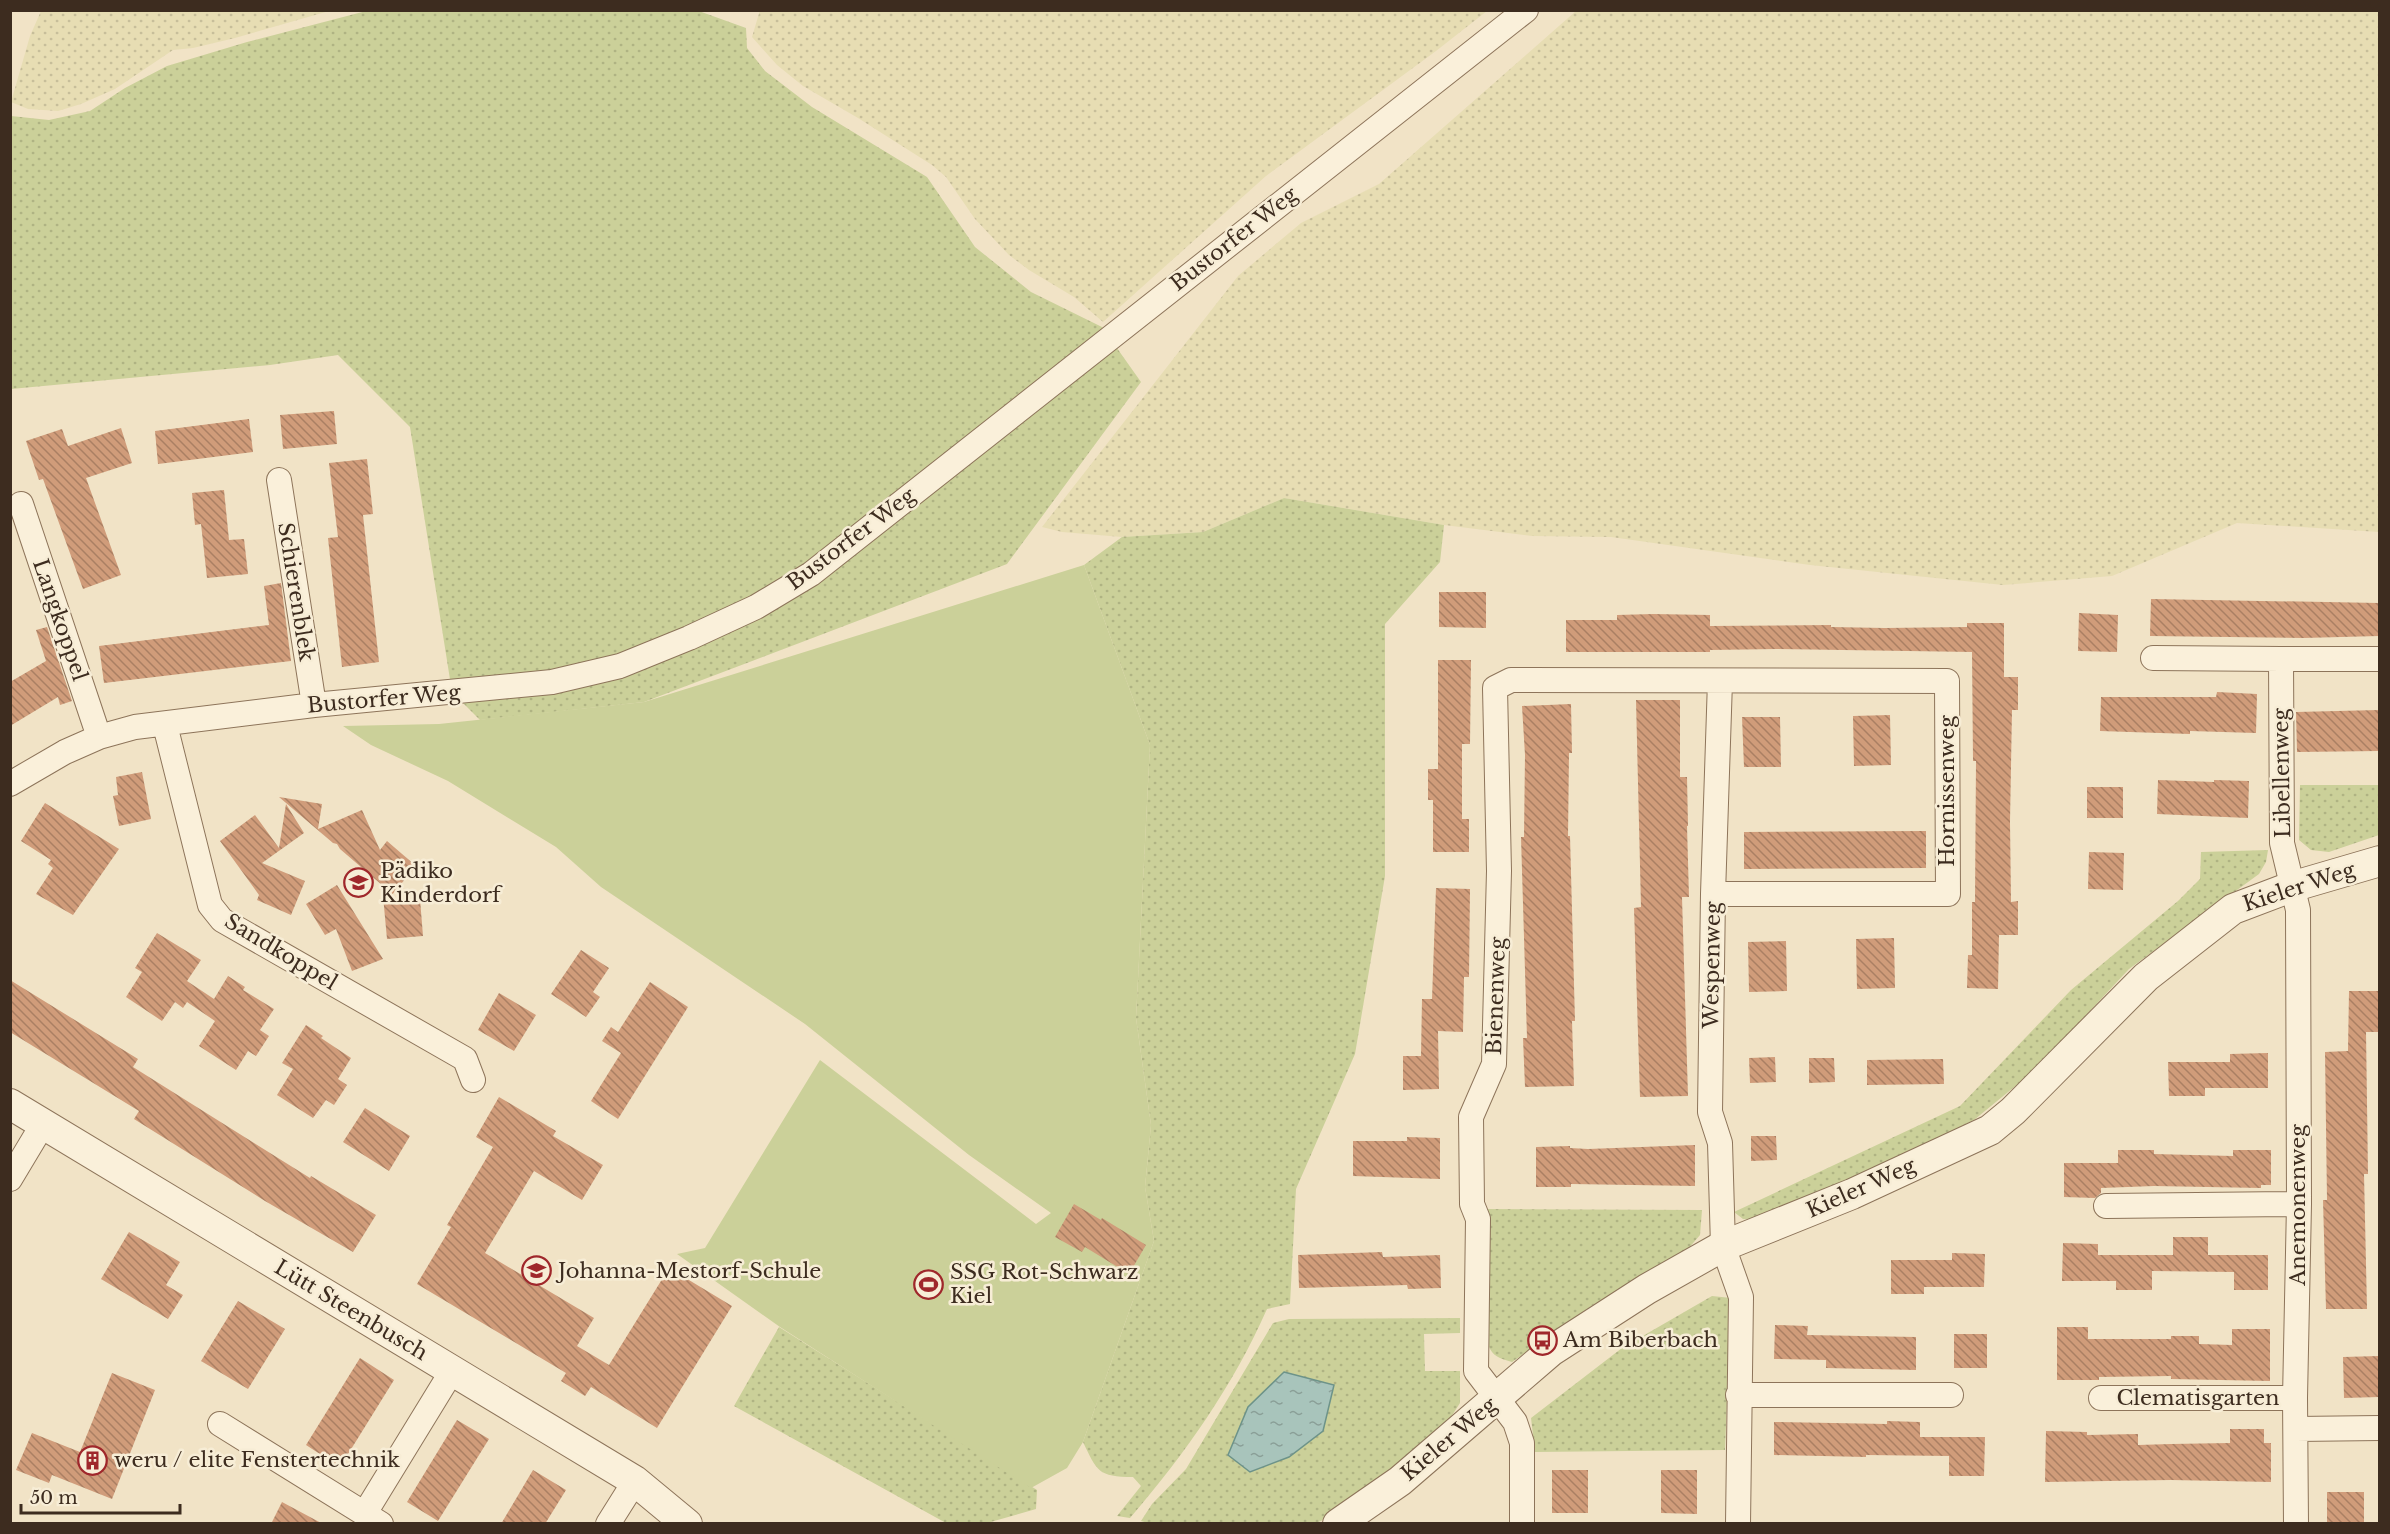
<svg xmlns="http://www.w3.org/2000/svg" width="2390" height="1534" font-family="'Libre Baskerville',serif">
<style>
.farmland{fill:url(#farmland-dots)}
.grass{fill:url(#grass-dots)}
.pitch{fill:#cbd099}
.water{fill:url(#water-ripples);stroke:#6d9389;stroke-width:1.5}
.building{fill:url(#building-back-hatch)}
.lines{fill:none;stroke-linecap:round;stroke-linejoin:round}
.minor-casing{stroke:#8d745a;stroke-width:26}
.tertiary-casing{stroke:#8d745a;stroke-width:32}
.minor{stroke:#faf0da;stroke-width:24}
.tertiary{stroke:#faf0da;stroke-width:30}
.labels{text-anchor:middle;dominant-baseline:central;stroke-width:5;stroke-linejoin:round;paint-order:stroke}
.street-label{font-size:21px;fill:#3d2c1f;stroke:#f7edd6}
.poi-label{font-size:21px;fill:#3d2c1f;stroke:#f7edd6;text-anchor:start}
</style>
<defs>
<pattern id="farmland-dots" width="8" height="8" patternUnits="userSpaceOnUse" patternTransform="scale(1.5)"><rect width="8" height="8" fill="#e7ddb3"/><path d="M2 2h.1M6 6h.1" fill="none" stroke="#c7be9a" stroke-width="1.8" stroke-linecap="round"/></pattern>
<pattern id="grass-dots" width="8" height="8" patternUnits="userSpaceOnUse" patternTransform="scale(1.5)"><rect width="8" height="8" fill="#cbd099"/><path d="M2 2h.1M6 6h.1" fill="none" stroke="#afb383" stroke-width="1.8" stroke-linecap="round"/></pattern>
<pattern id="water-ripples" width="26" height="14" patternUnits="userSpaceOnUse" patternTransform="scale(1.5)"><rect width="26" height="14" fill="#a8c4bb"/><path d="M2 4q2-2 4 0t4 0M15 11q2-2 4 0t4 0" fill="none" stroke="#8a9f97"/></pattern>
<pattern id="building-back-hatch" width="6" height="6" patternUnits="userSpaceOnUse" patternTransform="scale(1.5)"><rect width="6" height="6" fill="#d09c7a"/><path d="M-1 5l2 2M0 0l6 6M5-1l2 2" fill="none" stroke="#aa7f63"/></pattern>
</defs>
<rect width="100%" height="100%" fill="#f1e3c6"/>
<path class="farmland" d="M760,10h727v1l-51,40 -170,125 -163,146 -29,-25 -45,-27 -20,-15 -34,-36 -29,-42 -14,-12 -74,-47 -55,-32 -26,-21 -25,-28z
M41,11v-1l288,1 -94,27 -42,10 -20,2 -58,39 -34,15 -23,7 -30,-2 -17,-7 19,-66z
M1576,11h803v521l-142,-9 -125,53 -109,9 -193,-20 -199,-28 -79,-1 -88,-11 -160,-27 -81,34 -81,5 -60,-5 -20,-5 196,-251 63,-53 78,-39z"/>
<path class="grass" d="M370,10h326l50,18 1,20 18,23 47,36 115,70 48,70 56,45 71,35 39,55 -134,182 -363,138 -164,18 -28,-28 -42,-265 -72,-72 -68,10 -259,24v-273l38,4 41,-9 35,-23 42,-22 80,-24z
M1284,498l160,27 -4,37 -55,62v252l-30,178 -59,135 -6,115 -23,5c-34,77 -82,145 -137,209l-13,-2 24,-30 -8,-9c-35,0 -36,-6 -50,-35l71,-201 -9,-54 6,-62 -15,-107 14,-273 -66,-180 38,-28 81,-5z
M2300,785h79v50l-50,17 -18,-2 -12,-10z
M2268,850l-2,12 -7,12 -130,95 -94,101 -61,50 -88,45 -128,55 -15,-1 -9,-7 226,-106 111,-116 107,-89 22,-22 1,-27z
M1487,1209l215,1 -2,25 -12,14 -95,56 -81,57c-9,-3 -17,-4 -22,-13 -10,-20 -3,-113 -3,-140z
M1712,1296l19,2 -6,152 -190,2 -4,-34 91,-70z
M1460,1318v15l-36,1 1,37h35v32l-18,28 -106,83 -22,10h-163l-10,-3 11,-17 34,-35 87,-146 16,-4z
M779,1327l258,163 -1,19 -49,14h-41l-212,-117z"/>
<path class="pitch" d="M1084,565l66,180 -14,273 15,107 -6,62 9,54 -71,201 -16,26 -36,20 -251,-161 -103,-73 28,-6 115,-188 216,164 15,-11 -82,-58 -164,-131 -204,-137 -45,-40 -108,-66 -77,-36 -28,-19 96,-2 205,-22z"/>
<path class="water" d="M1284,1372l50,13 -11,46 -34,26 -39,15 -22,-17 20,-48z"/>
<path class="building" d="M334,411l3,33 -54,5 -3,-34z
M249,419l4,33 -95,12 -3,-33z
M121,428l11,35 -46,15 35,97 -38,14 -40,-110 -4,1 -13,-39 36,-12 6,17z
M367,459l6,55 -10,1 16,147 -37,5 -14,-129 10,-1 -9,-74z
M224,490l5,50 15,-1 4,35 -41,4 -6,-54 -6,1 -3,-32z
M281,583l10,78 -187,22 -5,-37 170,-21 -5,-39z
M1439,592h47v36l-47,-1z
M2151,599l228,4v33l-76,2 -153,-2z
M2079,613l39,2 -1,37 -39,-1z
M1653,614l57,1v11l121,-1v2l54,1 82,-1v-4h37v54h14v33h-6l-2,112 1,80 7,-1v34h-19l-1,54 -31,-1 1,-33h4v-53h3l1,-141h-3l-1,-109 -195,-3 -67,1v2h-144v-32h51v-5z
M47,627l25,74 -12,4 -2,-8 -48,29v-44l36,-21 -10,-31z
M1438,660h33l-1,84h-8v75h7v33h-36v-52h-5v-31h10z
M2217,692l40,2 -1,39 -66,-2v3l-90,-3 1,-34h115z
M1636,700h44v77h7l1,49h-1l2,71h-7l6,199 -48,1 -6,-189 7,-1z
M1571,704l1,49h-3l-1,83h2l5,185h-3l2,65 -49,1 -2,-49h4l-6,-201h3l1,-82 -3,-49z
M2379,710v41l-82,1 -1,-40z
M1890,715l1,50 -37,1 -1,-50z
M1742,717h38l1,50h-37z
M142,772l9,47 -32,7 -6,-30 5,-1 -2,-18z
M2158,780l56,2v-2l35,1 -1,37 -91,-4z
M2087,787h36v31h-36z
M279,797l43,7 -4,25 44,-19 18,40 7,-9 29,25 -30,36 34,-3 3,37 -36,3 -5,-54 -42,-36 -3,-5 -4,-1z
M45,803l74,46 -46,66 -37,-21 17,-26 -5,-4 3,-4 -30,-19z
M286,804l18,29 -42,30 43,18 -14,34 -34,-15 2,-5 -39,-54 35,-26 24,33z
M1926,831v37l-182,1v-37z
M2089,852l35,1 -1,37 -35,-1z
M337,885l46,74 -31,12 -16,-42 -11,6 -19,-31z
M1436,888l34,1 -1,88h-5l-1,55 -25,-1 1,58 -36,1v-34h18l1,-57h10z
M157,933l44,27 -14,21 27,18 14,-23 17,11 -2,3 31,19 -14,21 9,6 -13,20 -8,-5 -12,19 -37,-24 16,-25 -28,-19 -4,6 -8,-6 -13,19 -36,-24 16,-25 -7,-4z
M1894,938l1,50 -38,1 -1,-50z
M1786,941l1,50 -38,1 -1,-50z
M581,950l28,18 -16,24 7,5 -14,20 -35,-23z
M10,980l128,79 -5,8 177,111 1,-2 65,39 -23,37 -88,-51 -131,-82 5,-8 -129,-79z
M650,982l38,25 -70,112 -27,-18 30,-48 -19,-12 9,-14 7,5z
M2349,991h30v41h-13l2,142h-4l3,135h-41l-3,-109h4l-2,-148 23,-1z
M499,993l37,22 -22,36 -36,-21z
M306,1025l17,11 -2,2 30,20 -13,21 9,6 -13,20 -8,-5 -13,18 -36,-23 16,-26 -11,-6z
M2268,1053v35h-63v8h-36l-1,-34h62v-8z
M1775,1057l1,25 -26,1 -1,-25z
M1809,1058h25l1,24 -26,1z
M1943,1059l1,25 -77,1v-25z
M499,1097l57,34 -3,5 50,29 -21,35 -48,-29 -49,82 109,65 -17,28 32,19 60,-97 63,38 -75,122 -66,-41 -6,9 -24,-15 5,-8 -149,-89 34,-57 -4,-2 46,-78 -17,-10z
M365,1108l45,28 -21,35 -46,-29z
M1751,1136h25l1,24 -26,1z
M1407,1137l33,1v41l-87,-3v-35h54z
M1695,1145v41l-124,-2v3h-35v-40l34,-1v2l18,1z
M2118,1150h36v4l79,2v-6h38v35h-10v3l-107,-2 -53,2v5l-6,5 -31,-1v-34h54z
M1074,1204l27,16 1,-2 44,27 -17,29 -44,-27 -3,5 -27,-15z
M129,1232l51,30 -14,23 17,10 -15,24 -67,-40z
M2173,1237h35v18h60v35h-34v-18l-82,-1v19h-36v-9h-54l1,-38 35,1v11h75z
M1382,1252l1,5 57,-2 1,33 -33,1 -1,-4 -108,3 -1,-33z
M1952,1253l33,1 -1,33h-60v7h-33v-34h61z
M238,1301l47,28 -37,60 -47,-28z
M1775,1325l33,1 -1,9 109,2v33l-90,-2v-8l-52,-1z
M2057,1327h31v12h83v-3h28v8l33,1v-16h38v52l-99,-2v-3l-72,1v3h-42z
M1954,1334h33v34h-33z
M2379,1356v41l-35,1 -1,-41z
M360,1358l34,22 -54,87 -34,-22z
M112,1373l43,17 -43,109 -60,-24 -3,8 -33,-13 16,-37 48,19z
M457,1420l32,19 -51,82 -31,-19z
M1887,1421l33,1v15h65l-1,39h-35v-20l-83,-1v2l-92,-2v-33l113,2z
M2230,1429h34v14h7v39l-100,-2 -126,2 1,-51 41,1v3l51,-1v11l33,-1 59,-1z
M533,1470l33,20 -21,34h-44z
M1552,1470h36v43h-36z
M1661,1470h36v44l-36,-1z
M2327,1492h37v32h-37z
M282,1502l41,22h-52z"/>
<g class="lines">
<defs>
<path id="minor" d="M279,480l35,225
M21,504l78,233
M2153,658l128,1
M1720,681l-7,213 -3,218 10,31 3,103 18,51 -3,227
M165,725l45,180 12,15 243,139 8,21
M10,784l55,-32 34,-15 36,-10 179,-22 238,-23 68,-16 69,-28 67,-31 55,-33 715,-564
M10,1179l33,-55
M2106,1206l193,-2
M1738,1395h213
M2101,1398h194
M220,1424l161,100
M2296,1429l84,-1
M365,1513l87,-142
M608,1524l27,-43
M1522,1524v-81l-7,-21 -39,-51 2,-152 -6,-15 -1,-87 23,-53 5,-193 -4,-183 16,-8 436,1 1,213h-235
M2296,1524l-1,-126 4,-194 -1,-294 -16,-67 -1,-184h99"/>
<path id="tertiary" d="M10,1104l625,377 52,43
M1338,1524l62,-43 151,-130 96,-62 76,-43 129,-52 138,-64 23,-19 133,-134 87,-68 58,-22 89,-26"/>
</defs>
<use href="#minor" class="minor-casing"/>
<use href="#tertiary" class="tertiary-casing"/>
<use href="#minor" class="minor"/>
<use href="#tertiary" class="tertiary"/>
</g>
<defs>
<symbol id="school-ring" viewBox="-11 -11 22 22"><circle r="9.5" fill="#f7edd6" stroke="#9f272b" stroke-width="1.5"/><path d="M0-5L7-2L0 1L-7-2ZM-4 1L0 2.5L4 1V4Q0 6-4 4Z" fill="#9f272b"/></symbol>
<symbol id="stadium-ring" viewBox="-11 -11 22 22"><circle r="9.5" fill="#f7edd6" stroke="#9f272b" stroke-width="1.5"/><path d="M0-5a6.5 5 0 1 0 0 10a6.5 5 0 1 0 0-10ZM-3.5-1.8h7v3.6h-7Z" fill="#9f272b"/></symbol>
<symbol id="bus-ring" viewBox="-11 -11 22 22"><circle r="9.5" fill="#f7edd6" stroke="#9f272b" stroke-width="1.5"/><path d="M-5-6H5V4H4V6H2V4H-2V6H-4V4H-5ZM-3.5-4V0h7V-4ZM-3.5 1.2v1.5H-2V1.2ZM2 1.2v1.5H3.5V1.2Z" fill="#9f272b"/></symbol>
<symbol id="building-ring" viewBox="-11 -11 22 22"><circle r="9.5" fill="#f7edd6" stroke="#9f272b" stroke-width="1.5"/><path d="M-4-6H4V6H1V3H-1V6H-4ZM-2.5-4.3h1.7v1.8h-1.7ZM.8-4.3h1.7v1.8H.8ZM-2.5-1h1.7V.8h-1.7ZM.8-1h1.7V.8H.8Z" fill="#9f272b"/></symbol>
</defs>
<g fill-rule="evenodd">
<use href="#school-ring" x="342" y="866" width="33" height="33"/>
<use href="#school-ring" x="520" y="1254" width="33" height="33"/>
<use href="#stadium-ring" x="912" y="1268" width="33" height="33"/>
<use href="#bus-ring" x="1526" y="1324" width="33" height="33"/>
<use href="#building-ring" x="76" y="1444" width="33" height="33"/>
</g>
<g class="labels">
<g class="street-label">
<text transform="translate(1234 239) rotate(-38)">Bustorfer Weg</text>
<text transform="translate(851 539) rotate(-37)">Bustorfer Weg</text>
<text transform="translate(296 592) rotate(81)">Schierenblek</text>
<text transform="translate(60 620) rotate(71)">Langkoppel</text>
<text transform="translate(384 699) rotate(-5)">Bustorfer Weg</text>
<text transform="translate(2282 773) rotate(-91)">Libellenweg</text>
<text transform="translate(1947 791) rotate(-90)">Hornissenweg</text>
<text transform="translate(2299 887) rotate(-18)">Kieler Weg</text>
<text transform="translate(281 952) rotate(31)">Sandkoppel</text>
<text transform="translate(1712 965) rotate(-89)">Wespenweg</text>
<text transform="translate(1496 996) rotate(-88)">Bienenweg</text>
<text transform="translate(1861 1188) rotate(-24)">Kieler Weg</text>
<text transform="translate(2298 1205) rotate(-90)">Anemonenweg</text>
<text transform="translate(351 1310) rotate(31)">Lütt Steenbusch</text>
<text x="2198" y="1398">Clematisgarten</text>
<text transform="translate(1449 1439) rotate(-40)">Kieler Weg</text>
</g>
<g class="poi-label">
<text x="380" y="871">Pädiko<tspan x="380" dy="24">Kinderdorf</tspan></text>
<text x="558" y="1271">Johanna-Mestorf-Schule</text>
<text x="950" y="1272">SSG Rot-Schwarz<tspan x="950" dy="24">Kiel</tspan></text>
<text x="1563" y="1340">Am Biberbach</text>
<text x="114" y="1460">weru / elite Fenstertechnik</text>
</g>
</g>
<rect width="2390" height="1534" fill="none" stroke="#3d2c1f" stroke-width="24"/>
<path d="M21 1504v9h159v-9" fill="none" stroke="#3d2c1f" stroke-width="3"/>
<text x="30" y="1504" font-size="18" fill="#3d2c1f" stroke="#f7edd6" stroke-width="4.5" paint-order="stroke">50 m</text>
</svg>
